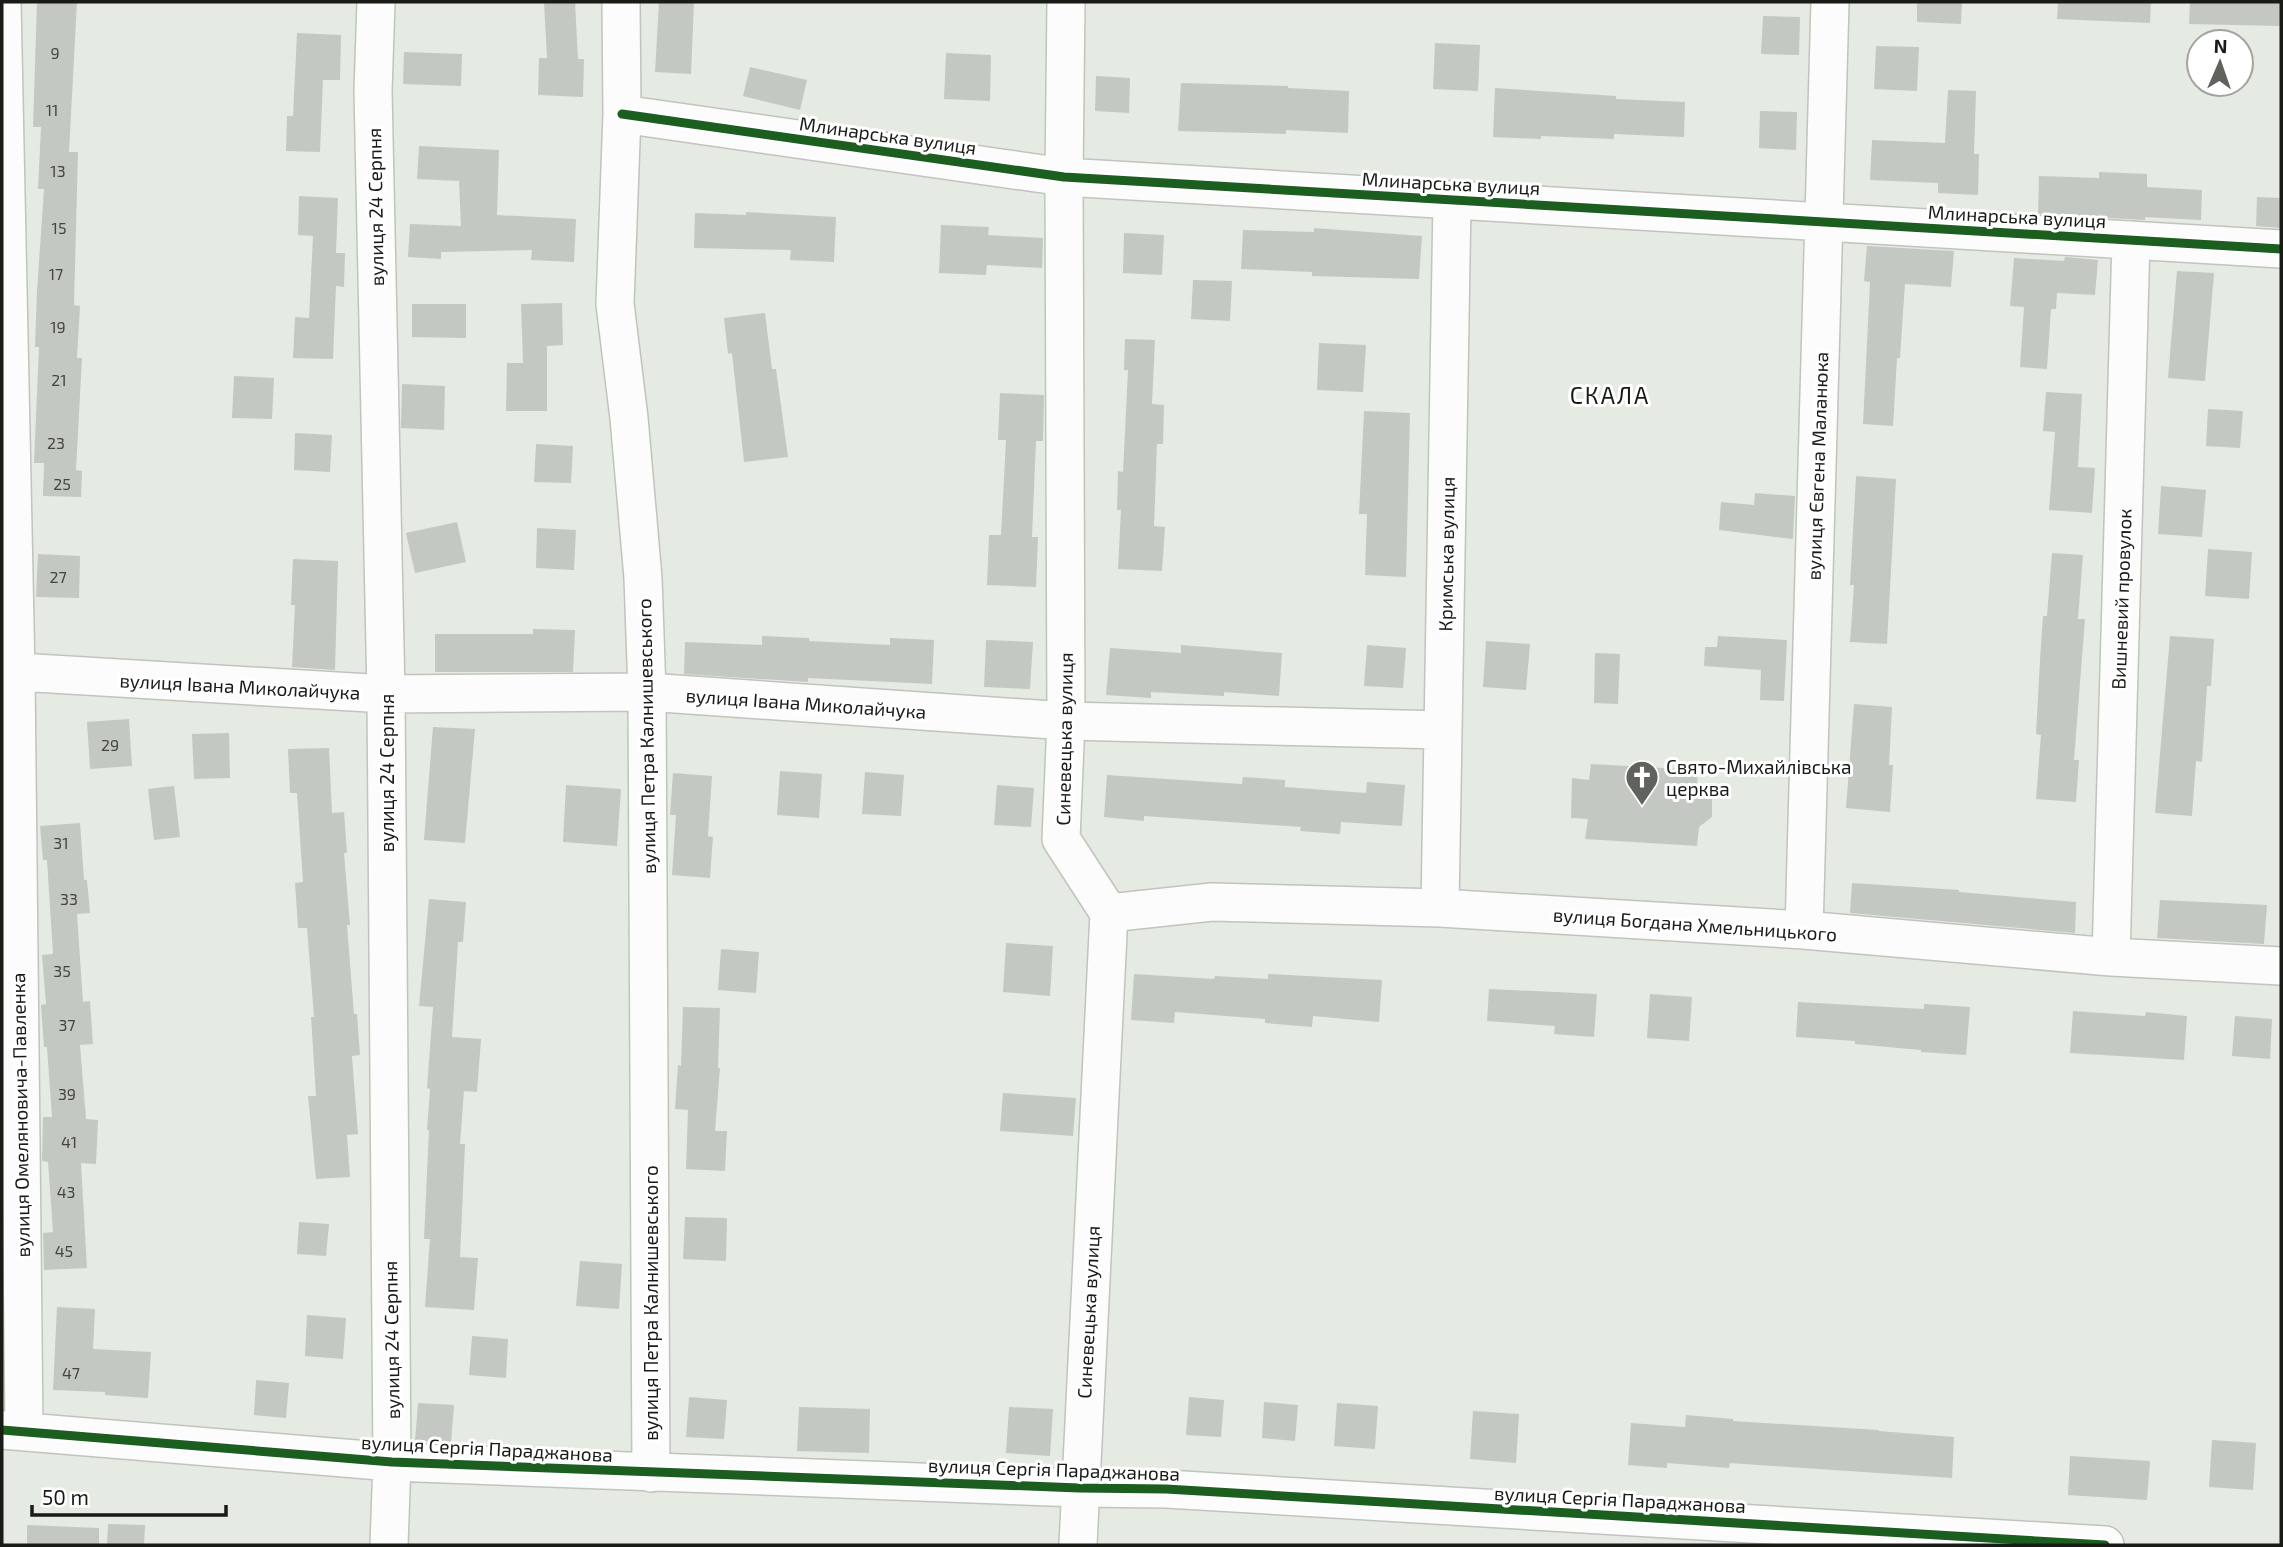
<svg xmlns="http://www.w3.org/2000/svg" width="2283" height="1547" font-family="'Exo 2',sans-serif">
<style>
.building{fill:#c4c8c2}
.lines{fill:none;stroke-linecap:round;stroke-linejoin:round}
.minor-casing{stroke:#c0c4bd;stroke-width:40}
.minor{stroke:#fbfcfb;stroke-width:37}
.cycleway-casing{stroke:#fff;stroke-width:13}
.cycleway{stroke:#1b5e20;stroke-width:9}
.labels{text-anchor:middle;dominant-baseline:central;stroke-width:6;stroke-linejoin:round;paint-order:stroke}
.number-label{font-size:16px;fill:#434641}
.street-label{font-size:19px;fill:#181b16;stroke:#fff}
.poi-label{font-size:19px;fill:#181b16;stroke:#fff;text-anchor:start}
.quarter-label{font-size:23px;letter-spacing:2px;fill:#181b16;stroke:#fff}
</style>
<rect width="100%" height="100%" fill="#e5eae2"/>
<path class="building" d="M37,2h40l-8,150h9l-4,153 6,1 -3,52h5l-6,112 6,1 -1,26 -38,-1 1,-33h-10l5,-116h-4l2,-56 7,-102h-6l3,-62h-8z
M544,2h31l3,57h6l-1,38 -45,-2 1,-37h8z
M659,2h35l-3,72 -36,-2z
M1917,2h45l-1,22 -44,-2z
M2058,2h93l-1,21 -93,-4z
M2190,2h91v24l-92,-2z
M1763,16l37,1 -1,38 -38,-1z
M297,33l44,2 -1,45h-17l-3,72 -34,-1 1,-35h6z
M1435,43l45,2 -2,46 -45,-2z
M1876,46l43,1 -2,44 -43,-2z
M404,52l58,2 -1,32 -58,-2z
M946,53l45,2 -1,46 -46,-2z
M750,67l57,13 -7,30 -57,-14z
M1096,76l34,2 -1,35 -34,-2z
M1181,83l107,3v2l61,3 -1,42 -62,-3v4l-108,-3z
M1495,88l121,8v3l69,3 -1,35 -70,-3v5l-73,-3v3l-48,-2z
M1948,90l28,1 -2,63h5l-1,41 -40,-2v-10l-68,-3 2,-40 73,3z
M1760,111l37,1 -1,38 -37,-2z
M419,146l80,4 -2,65 79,4 -2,43 -43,-2 1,-10 -91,2v7l-33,-2 2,-33 51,2 -2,-45 -42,-2z
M2099,172l48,2v13l55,3 -1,30 -56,-3v3l-107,-6 1,-38 60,2z
M299,196l39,2 -2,55h9l-1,34 -8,-1 -3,73 -40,-1 2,-41 14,1 4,-82 -15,-1z
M2257,197l24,1v30l-25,-2z
M746,212l90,5 -2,45 -44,-2 1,-10 -97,-2 1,-35 51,2z
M941,225l48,2 -1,8 55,3 -1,30 -55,-3 -1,10 -47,-2z
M1314,228l108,8 -3,43 -107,-3v-4l-71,-3 2,-39 71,2z
M1124,233l40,2 -2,40 -39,-2z
M1867,246l87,5 -3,36 -46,-3 -5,74h-3l-4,68 -30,-2 7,-142 -6,-1z
M2065,257l33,3 -3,35 -38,-2 -1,16h-5l-4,60 -27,-2 4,-60 -14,-1 4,-48 50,3z
M2177,271l37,2 -9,108 -37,-3z
M1193,280l39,1 -2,40 -39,-2z
M562,303l1,42 -16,1v65h-41l1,-48h16l-2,-59z
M412,304h54v34l-54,-1z
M765,313l7,56h4l12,88 -44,5 -12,-109 -4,1 -4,-36z
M1125,339l30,1 -3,64 12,1 -1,39h-6l-3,82 11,1 -3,44 -44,-2 3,-59h-4l1,-39 5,1 5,-102h-4z
M1319,343l47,2 -3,47 -46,-2z
M234,376l40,2 -2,41 -40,-1z
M402,384l43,2 -1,44 -43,-2z
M2046,392l36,2 -4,73 17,1 -3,45 -43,-3 6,-78 -12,-1z
M1000,393l44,2 -1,46h-7l-4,96h6l-2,50 -49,-2 2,-50h12l5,-95h-8z
M2208,409l35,2 -3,37 -34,-2z
M1364,411l46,2 -4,164 -41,-2 2,-61h-8z
M295,433l37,2 -2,37 -36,-2z
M536,444l37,2 -2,37 -37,-1z
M1856,476l40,3 -9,165 -37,-2 4,-57h-4z
M2161,486l45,4 -4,47 -44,-3z
M1755,493l40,3 -2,43 -74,-9 2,-28 33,3z
M457,522l9,40 -51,11 -9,-40z
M537,528l39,2 -2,40 -38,-2z
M2208,549l44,3 -3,47 -44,-3z
M2052,553l31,2 -5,64h7l-11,141h5l-3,42 -40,-3 5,-64 -5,-1 4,-74 3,-44h4z
M38,554l42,2 -1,42 -43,-1z
M293,559l45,2 -3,109 -43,-3 3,-62h-4z
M533,629l42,1 -2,42h-138v-38h98z
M762,636l47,2v3l81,4v-7l44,2 -2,44 -124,-6v4l-124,-8 1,-32 77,3z
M1718,636l69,4 -3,61 -24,-1 1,-30 -57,-4 1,-19h12z
M2170,636l44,3 -3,47h-4l-5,76 -6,-1 -4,55 -37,-3z
M986,640l47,2 -3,47 -46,-2z
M1486,641l44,3 -4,46 -43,-3z
M1181,645l101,8 -3,43 -55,-4v4l-73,-4v6l-45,-3 4,-47 71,5z
M1367,645l39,3 -3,40 -39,-2z
M1595,653l25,1 -2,50 -24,-1z
M1854,704l38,3 -3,58h4l-3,47 -44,-4z
M129,719l3,47 -42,3 -3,-47z
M433,727l42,2 -10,114 -41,-3z
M229,733l1,45 -36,1 -2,-45z
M329,748l3,65 12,-1 3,41h-3l6,72h-3l7,89h3l3,41 -8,1 6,78 -11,1 3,42 -34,2 -8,-83h8l-5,-79h3l-7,-89h-9l-3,-45 8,-1 -6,-89h-7l-2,-44z
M1591,764l107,6 -1,15 15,11v21l-13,10 -2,19 -112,-7 3,-20 -17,-1 1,-40 17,2z
M780,771l42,3 -3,44 -42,-3z
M865,772l39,3 -3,41 -39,-2z
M673,773l39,3 -4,60 5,1 -3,41 -38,-3 4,-60h-6z
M1107,775l135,9 1,-7 42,3v7l81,6 1,-11 38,3 -3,41 -61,-4 -1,12 -40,-3 1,-4 -157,-11v5l-40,-4z
M566,785l55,4 -4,57 -54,-4z
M997,785l37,3 -3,39 -37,-2z
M174,786l6,51 -26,3 -6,-51z
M80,823l4,57h3l3,33 -13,1 6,88 7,-1 3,43 -13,1 6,74 12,1 -2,44 -15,-1 6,105 -43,2 -1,-37 10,-1 -5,-70 -6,-1 1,-44h9l-5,-70h-3l-3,-42 5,-1 -4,-49 11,-1 -6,-94h-4l-3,-34z
M1852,883l107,7v2l117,10 -1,31 -225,-20z
M429,899l37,3 -3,40h-5l-6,95 29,2 -4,53 -13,-1 -4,53h5l-5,113 18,1 -4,52 -49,-3 5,-68h-6l5,-109h-2l3,-41 -3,-1 6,-81 -14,-1z
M2160,900l107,5 -3,39 -107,-6z
M1006,943l47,3 -3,50 -47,-4z
M721,949l38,3 -3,41 -38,-3z
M1134,974l80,5 1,-3 53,3v-5l114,6 -3,42 -66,-6 -1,11 -47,-4v-4l-90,-7 -1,11 -43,-3z
M1489,989l108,5 -3,43 -40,-3 1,-8 -68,-5z
M1650,994l42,3 -3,44 -42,-3z
M1798,1002l126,7v-5l46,3 -4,48 -45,-3v-2l-66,-6v-3l-59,-4z
M683,1007l37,1 -2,60h2l-5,63h12l-2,40 -39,-2 2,-59 -13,-1 3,-44 3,1z
M2073,1011l72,5 1,-4 41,4 -3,44 -114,-7z
M2235,1016l37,3 -2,40 -38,-3z
M1003,1093l73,5 -3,38 -73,-5z
M685,1217l42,1 -1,43 -43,-2z
M299,1222l30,2 -3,32 -29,-2z
M580,1261l42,3 -3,45 -43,-3z
M57,1307l38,2 -2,40 58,3 -3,46 -43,-3v-3l-52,-2z
M307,1315l39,3 -3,41 -38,-3z
M472,1336l36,3 -2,39 -37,-3z
M256,1380l33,3 -3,35 -32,-3z
M689,1397l38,3 -3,39 -38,-2z
M1189,1397l35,3 -3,37 -35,-2z
M1264,1402l34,3 -3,36 -33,-3z
M418,1403l36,2 -3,38 -36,-2z
M1337,1403l41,3 -3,43 -41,-3z
M799,1407l71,2 -1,44 -72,-2z
M1009,1407l44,2 -3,47 -44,-3z
M1473,1411l46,3 -3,49 -46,-4z
M1686,1415l47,4v2l146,9v1l75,6 -2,41 -222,-15 -1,5 -62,-5v5l-39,-3 3,-42 54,4z
M2212,1440l44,3 -3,47 -44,-3z
M2070,1456l80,5 -3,39 -79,-5z
M108,1524l37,1 -1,20h-37z
M27,1525l72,3v17h-72z"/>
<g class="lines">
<defs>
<path id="minor" d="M2,2l14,670 8,758
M376,2l-3,89 13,603 6,768 -3,83
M621,2l1,112 -7,190 14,114 14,160 4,114 4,781
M1066,2l-2,175 2,544 -5,118 48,74 -31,632
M622,114l442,63 1217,72
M2,671l384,23 261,-2 419,29 377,9
M1440,908l12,-707
M1109,913l103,-11 228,6 364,22 307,27 170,9
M1804,930l26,-928
M2111,957l20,-717
M2,1430l390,32 687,26 87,1 939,56"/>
</defs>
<use href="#minor" class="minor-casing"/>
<use href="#minor" class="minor"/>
<defs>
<path id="cycleway" d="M622,114l442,63 1217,72
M2,1430l390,32 687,26 87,1 939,56"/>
</defs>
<use href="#cycleway" class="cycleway-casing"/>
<use href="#cycleway" class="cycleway"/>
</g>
<defs>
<symbol id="church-pin" viewBox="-11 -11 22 30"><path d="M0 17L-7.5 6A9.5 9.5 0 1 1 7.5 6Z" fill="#60635d" stroke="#fff"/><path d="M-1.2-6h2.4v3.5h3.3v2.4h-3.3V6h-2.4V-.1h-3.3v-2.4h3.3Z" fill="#fff"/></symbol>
</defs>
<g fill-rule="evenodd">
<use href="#church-pin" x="1623" y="758" width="38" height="52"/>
</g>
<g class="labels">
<g class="number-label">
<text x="55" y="52">9</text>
<text x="52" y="109">11</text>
<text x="58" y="170">13</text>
<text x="59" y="227">15</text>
<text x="56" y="273">17</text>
<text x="58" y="326">19</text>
<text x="59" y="379">21</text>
<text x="56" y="442">23</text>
<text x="62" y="483">25</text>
<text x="58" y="576">27</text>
<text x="110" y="744">29</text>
<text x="61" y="842">31</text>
<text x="69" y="898">33</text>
<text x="62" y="970">35</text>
<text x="67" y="1024">37</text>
<text x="67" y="1093">39</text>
<text x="69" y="1141">41</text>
<text x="66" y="1191">43</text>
<text x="64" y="1250">45</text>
<text x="71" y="1372">47</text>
</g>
<g class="street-label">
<text transform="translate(888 135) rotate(8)">Млинарська вулиця</text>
<text transform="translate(1451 183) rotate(3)">Млинарська вулиця</text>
<text transform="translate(375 207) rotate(-91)">вулиця 24 Серпня</text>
<text transform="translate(2017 216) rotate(3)">Млинарська вулиця</text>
<text transform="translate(1817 466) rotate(-88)">вулиця Євгена Маланюка</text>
<text transform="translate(1446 554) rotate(-89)">Кримська вулиця</text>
<text transform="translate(2121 599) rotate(-88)">Вишневий провулок</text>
<text transform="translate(240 686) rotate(3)">вулиця Івана Миколайчука</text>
<text transform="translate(806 703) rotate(4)">вулиця Івана Миколайчука</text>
<text transform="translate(646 736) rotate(-91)">вулиця Петра Калнишевського</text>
<text transform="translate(1064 739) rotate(-89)">Синевецька вулиця</text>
<text transform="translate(386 773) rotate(-90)">вулиця 24 Серпня</text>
<text transform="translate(1695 924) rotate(4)">вулиця Богдана Хмельницького</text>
<text transform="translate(20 1115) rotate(-91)">вулиця Омеляновича-Павленка</text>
<text transform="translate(650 1303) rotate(-90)">вулиця Петра Калнишевського</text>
<text transform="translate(1088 1312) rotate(-87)">Синевецька вулиця</text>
<text transform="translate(391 1340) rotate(-91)">вулиця 24 Серпня</text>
<text transform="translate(487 1448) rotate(3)">вулиця Сергія Параджанова</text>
<text transform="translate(1054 1469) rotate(2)">вулиця Сергія Параджанова</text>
<text transform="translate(1620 1499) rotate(3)">вулиця Сергія Параджанова</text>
</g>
<g class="poi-label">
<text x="1666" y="766">Свято-Михайлівська<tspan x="1666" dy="22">церква</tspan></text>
</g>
<g class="quarter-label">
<text x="1610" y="395">СКАЛА</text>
</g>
</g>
<rect width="2283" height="1547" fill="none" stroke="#181b16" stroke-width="7"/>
<g transform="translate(2220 63) rotate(2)"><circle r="33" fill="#ffffff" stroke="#a3a4a2" stroke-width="2"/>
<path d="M0-5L12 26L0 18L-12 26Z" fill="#60635d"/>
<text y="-10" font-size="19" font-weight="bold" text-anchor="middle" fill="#181b16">N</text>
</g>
<path d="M32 1505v10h194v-10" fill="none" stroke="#181b16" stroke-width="3.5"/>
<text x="42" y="1505" font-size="21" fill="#181b16" stroke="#ffffff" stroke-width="5" paint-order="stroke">50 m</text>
</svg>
